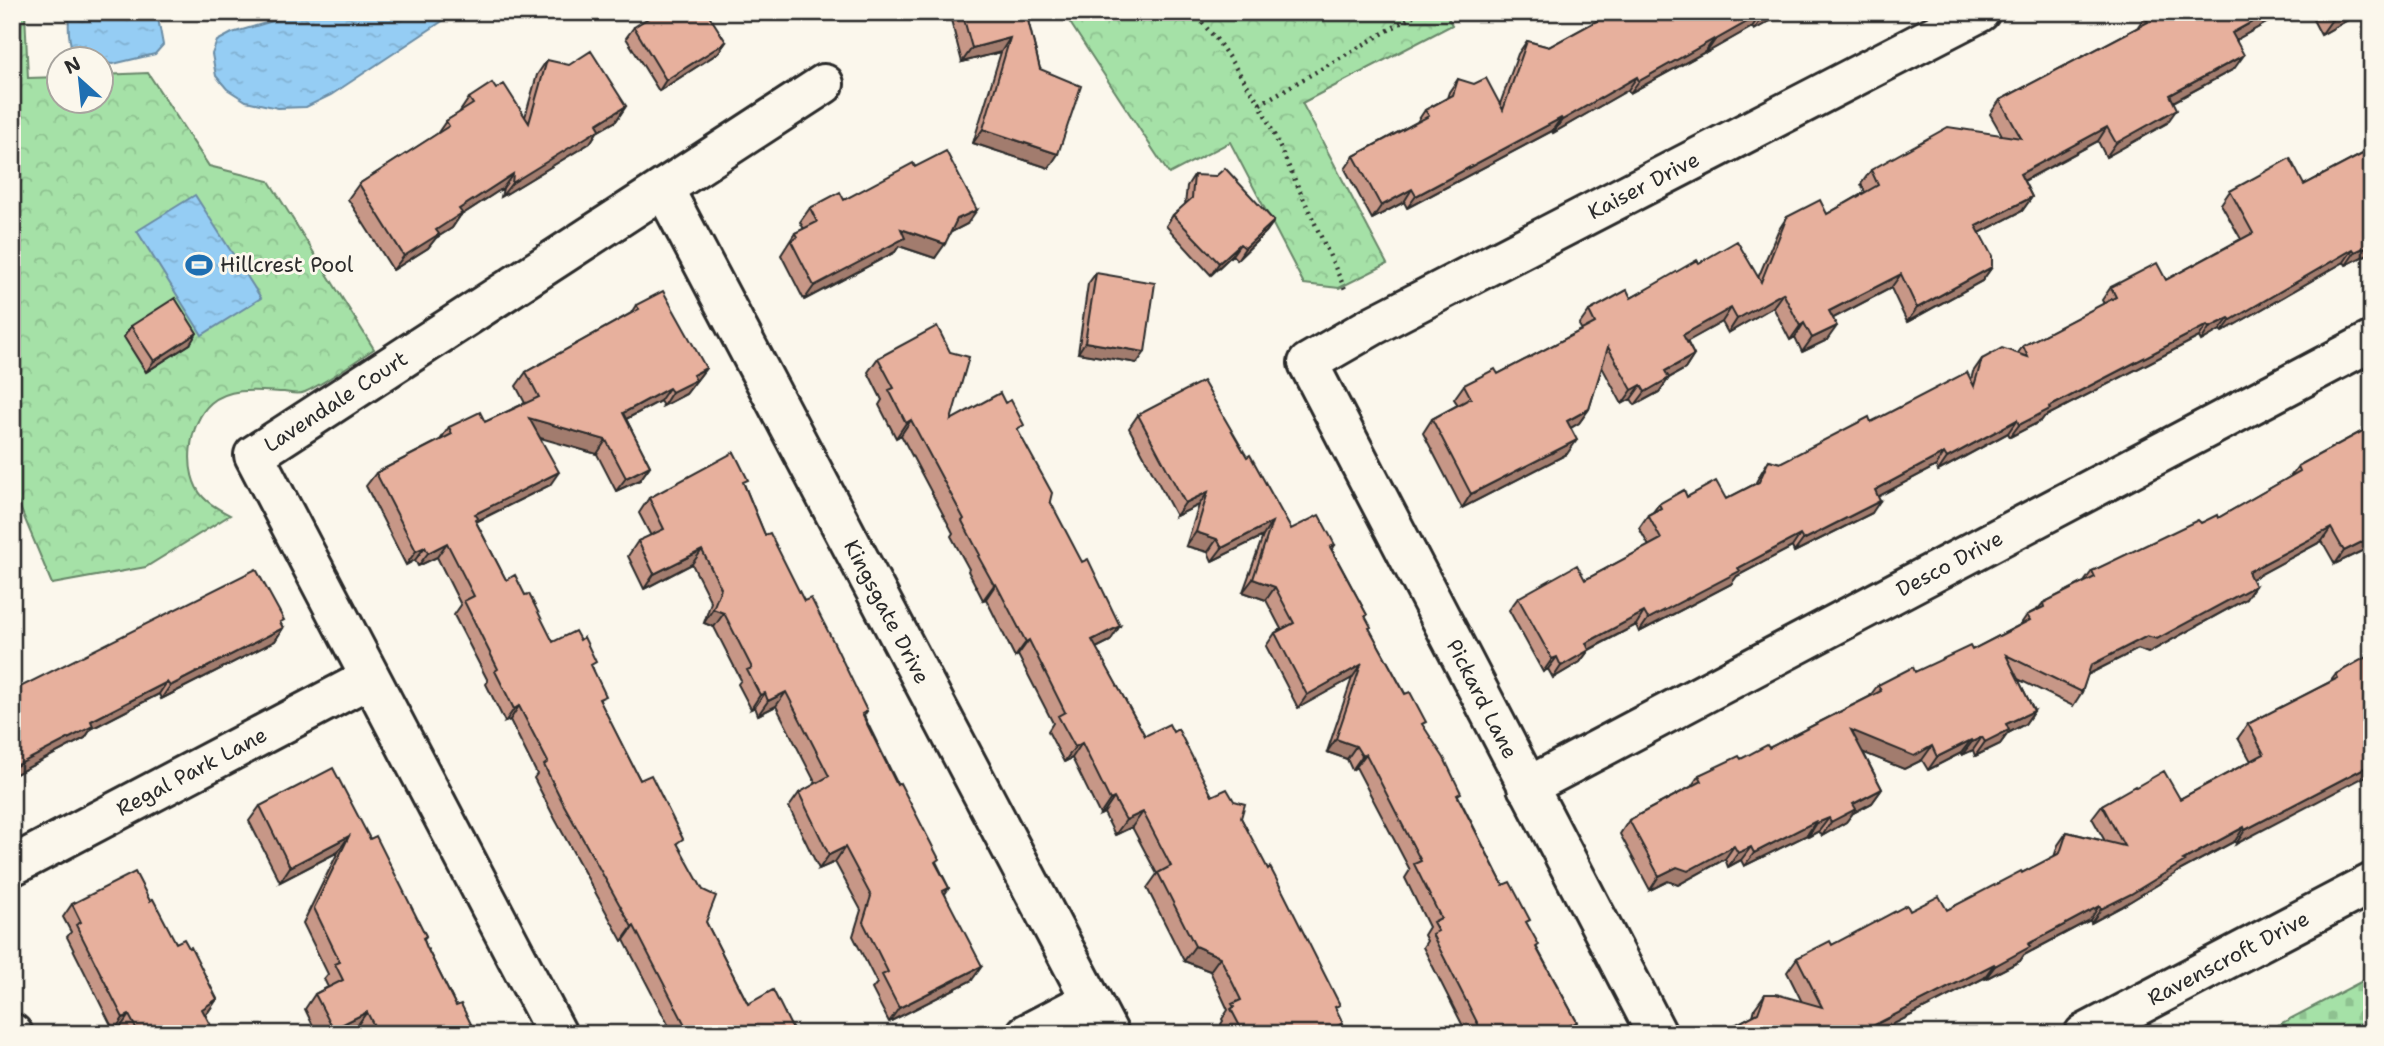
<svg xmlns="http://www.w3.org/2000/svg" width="2384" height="1046" font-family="'Shantell Sans',sans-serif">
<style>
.forest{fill:url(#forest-crowns);stroke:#688669;stroke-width:2}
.cemetery{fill:url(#cemetery-stones);stroke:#688669;stroke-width:2}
.water{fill:url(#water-ripples);stroke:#6b8ca4;stroke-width:2}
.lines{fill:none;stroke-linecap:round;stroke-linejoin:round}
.minor-casing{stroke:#2b2b2b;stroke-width:44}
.path{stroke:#2b2b2b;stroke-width:4.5;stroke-dasharray:2 5;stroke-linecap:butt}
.minor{stroke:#fbf7ec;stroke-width:38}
.wall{fill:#c79787;stroke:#2b2b2b;stroke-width:2}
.shaded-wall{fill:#a27b6e;stroke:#2b2b2b;stroke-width:2}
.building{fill:#e7b09d;stroke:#2b2b2b;stroke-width:2}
.labels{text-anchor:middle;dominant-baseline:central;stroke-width:6;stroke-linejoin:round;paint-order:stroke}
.street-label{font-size:21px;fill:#2b2b2b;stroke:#fbf7ec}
.poi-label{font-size:21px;fill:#2b2b2b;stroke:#fbf7ec;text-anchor:start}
</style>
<defs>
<pattern id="forest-crowns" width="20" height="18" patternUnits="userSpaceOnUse" patternTransform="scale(1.75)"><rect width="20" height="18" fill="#a5e1a7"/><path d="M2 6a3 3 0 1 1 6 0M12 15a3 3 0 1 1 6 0" fill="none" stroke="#8ec190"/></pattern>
<pattern id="cemetery-stones" width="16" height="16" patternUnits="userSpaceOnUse" patternTransform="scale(1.75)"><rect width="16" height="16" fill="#a5e1a7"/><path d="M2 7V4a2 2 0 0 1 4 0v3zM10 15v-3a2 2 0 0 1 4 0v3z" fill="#8ec190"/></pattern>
<pattern id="water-ripples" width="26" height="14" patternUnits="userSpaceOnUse" patternTransform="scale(1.75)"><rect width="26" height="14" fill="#95cdf4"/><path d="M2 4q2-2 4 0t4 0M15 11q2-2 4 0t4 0" fill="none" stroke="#81b0d1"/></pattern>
</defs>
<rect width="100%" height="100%" fill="#fbf7ec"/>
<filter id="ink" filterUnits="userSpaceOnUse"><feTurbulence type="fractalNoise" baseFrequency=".0143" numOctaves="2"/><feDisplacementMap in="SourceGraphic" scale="14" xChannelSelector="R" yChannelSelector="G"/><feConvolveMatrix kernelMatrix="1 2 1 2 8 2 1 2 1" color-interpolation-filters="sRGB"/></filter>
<g filter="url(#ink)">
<path class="forest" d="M12,12h13l3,66 31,-1 1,25h42v-27l46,-2 61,93 60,15 105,168c-22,14 -45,32 -69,43 -6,3 -14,1 -21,0 -24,-1 -53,-6 -73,11 -23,20 -29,71 -8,94 8,9 18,13 27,18l-84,52 -94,17 -40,-96z
M1063,12h382l7,13 -150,78 85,161 -48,24 -35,-4 -74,-142 -61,32z"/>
<path class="cemetery" d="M2372,976v58h-111z"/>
<path class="water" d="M76,12h79l3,6 5,27 -8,9 -42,10 -11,-1v-3l-25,-1c-8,-13 -9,-26 -8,-42z
M303,12h153l-125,83 -25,12 -28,1 -32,-7 -19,-12 -11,-13 -4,-22 5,-13 15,-8z
M195,195l66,103 -59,37 -65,-104z"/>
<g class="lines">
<defs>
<g id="minor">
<path id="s1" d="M664,189l445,845"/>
<path id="s2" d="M1527,787l845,-446"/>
<path id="s3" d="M12,866l358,-188"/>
<path d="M12,1033l1,1"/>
<path id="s4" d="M557,1034l-303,-579 570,-371"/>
<path d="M1026,1034l65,-34"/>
<path id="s5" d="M1657,1034l-349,-671 66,-38 606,-313"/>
<path id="s6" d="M2084,1034l288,-151"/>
</g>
</defs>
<use href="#minor" class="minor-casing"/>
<path class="path" d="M1193,12l24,28 43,64 85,185
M12,19l16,-7
M1260,104l160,-92"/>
<use href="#minor" class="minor"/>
</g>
<path class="wall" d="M949,12h77l14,57 9,99 -76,-25 28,-91 -39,10z
M1602,12h184l-32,18 -2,-3 -46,26 -1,-1 -75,41 -2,-3 -75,43 -1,-2 -145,77 -3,-6 -32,17 -27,-50 9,-13 63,-34 8,-12 22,-12 2,-6 9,-13 42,25 18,-50 9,-13 22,6 48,-26z
M2286,12l-50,28 -2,29 -61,33 -6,21 -61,34 -8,-16 -74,40 8,16 -10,14 -43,22 13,34 -10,14 -75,41 -16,-34 -58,30 -6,22 -25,12 -7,-15 -5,3 -17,-33 -45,26 -6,-11 -35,19 7,14 -9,14 -16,9 -10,14 -24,13 -4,-6 -9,5 -20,-37 -13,42 -10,14 -8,5 -4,26 -105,54 -39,-75 9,-14 26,-14 -4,-6 10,-14 34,-11 84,-44 -3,-5 10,-14 42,-13 68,-35 59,15 20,-47 9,-14 40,-3 38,-22 -4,-8 10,-14 131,-35 -12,-21 10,-14 137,-72 8,-12z
M2309,12h53l-41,23z
M634,27l92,15 -8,11 -59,38 -33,-53z
M547,60l79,46 -10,15 -19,11 -7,11 -89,54 2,-9 -43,28 -8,12 -16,10 -8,10 -35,22 -45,-71 11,-15 78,-50 9,-13 13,-8 10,-15 27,-9 29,28 12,-42z
M2372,120v22l-7,-12z
M2372,149v103l-26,13 -2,-3 -122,70 -2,-2 -19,11 -2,-4 -155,80 -3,4 -31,16 -2,-4 -70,38 -2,-5 -58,30 -6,17 -78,39 -2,-5 -55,29 -6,8 -92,48 -3,-7 -47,25 -9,12 -27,16 -5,-9 -5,3 -34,-62 9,-12 67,-18 64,-34 -10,-18 9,-13 5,-3 6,-8 28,-7 39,2 29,-15 6,-11 8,-13 11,3 91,-41 100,-42 2,-8 9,-13 36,-6 5,-7 81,-42 -2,-4 9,-13 55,-7 75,-41 -20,-35 9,-13 74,-6z
M915,167l52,57 -16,8 -16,26 -36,-12 -4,6 -91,48 -23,-45 14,-22 9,-4 -4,-7 10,-14 34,-8z
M1194,175l80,46 -8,11 -29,28 -5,-5 -21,20 -45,-49 7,-11 12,-10 2,-19z
M1096,273l41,90 -59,-10 10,-69z
M636,305l70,63 -20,26 -23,12 -3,-5 -34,18 24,47 -10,14 -24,11 -19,-37 -57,-17 10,48 -74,37 30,58 19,15 28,47 40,26 8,36 39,76 38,66 28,76 42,82 47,30h-122l-49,-94 -2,1 -67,-122 -21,-41 3,-4 -27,-54 -5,2 -19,-38 2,-3 -34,-66 7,-10 -24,-48 -19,9 -3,-6 -9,5 -40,-79 10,-13 64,-33 9,-13 36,-5 40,-19 -9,-17 10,-14 105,-59z
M131,326l59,18 -44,28 -22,-35z
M878,358l73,62 67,12 32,69 60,140 -14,7 49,88 28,-4 39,64 29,22 95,192 -1,24h-109l-5,-10 2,-3 -1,-2 6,-9 -18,-39 -26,-10 -37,-73 10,-14 -25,-47 -17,8 -11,-22 -4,2 -28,-57 -8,4 -16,-31 5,-8 -35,-68 -3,2 -29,-58 -3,1 -15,-29 1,-2 -18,-33 2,-3 -52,-98 -5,3 -17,-33 3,-5 -14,-28z
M1138,415l109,42 44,72 44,16 -3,5 35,65 -2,2 5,13 53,96 80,159 24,39 10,24 40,74 -9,12h-101l-44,-87 4,-6 -3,-6 5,-8 -24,-49 5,-8 -54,-103 -4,3 -5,-11 -20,-7 25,-74 -54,30 -32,-62 9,-13 6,-4 -15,-29 -23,-8 20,-56 -51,25 -4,-9 -22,-6 13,-41 -23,11 -47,-88z
M2372,426v120l-37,18 -13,-23 -71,38 -5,20 -98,54 -10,-4 -51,26 -5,17 -9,14 -55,-27 16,32 -9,13 -17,9 -8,11 -25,12 -2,-6 -11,5 -1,-2 -33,17 -6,-10 -18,9 -41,-17 19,37 -10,14 -19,10 -7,9 -24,14 -3,-5 -11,6 -1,-2 -63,31 -3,-6 -13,7 -3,-8 -47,26 -10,-4 -18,9 -30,-56 9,-14 62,-33 8,-12 70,-27 100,-51 9,-12 37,-13 57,-22 48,-25 7,-10 11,-6 5,-6 41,-21 8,-11 109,-48 17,-5 72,-41 8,-11z
M744,484l21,51 102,176 -3,5 85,172 -4,6 27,86 -83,42 -17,-33 5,-6 -24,-47 8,-26 -26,-48 -16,7 -30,-62 10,-14 17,-9 -40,-78 -18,9 -3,-8 -4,2 -13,-25 3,-4 -27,-53 -10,-4 7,-21 -19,-38 -48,25 -16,-33 10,-15 13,-5 -12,-23 10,-15z
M281,624l2,4 -8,13 -114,58 -2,-5 -68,35 -6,9 -73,38v-85z
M2372,654l-136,190 -1,-3 -58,31 -2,2 -54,33 -30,16 -1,-3 -66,35 -4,6 -35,18 -1,-1 -110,56h-145l6,-9 18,-9 2,-8 10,-14 37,8 -15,-30 10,-14 35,-13 78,-34 37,-1 107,-53 4,-12 9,-13 38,9 -13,-23 10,-13 34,-18 44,12 71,-38 -13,-23 10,-14 82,-42 6,-8z
M260,806l110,33 56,97 -2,4 3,8 29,58 20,28h-116l-4,-7 -12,7h-27l-12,-25 10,-15 13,-7 -4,-8 4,-5 -25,-51 35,-71 -58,30 -31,-61z
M150,901l26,42 41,56 -9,13 -3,2 10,20h-91l-4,-6 -6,3 -47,-94 4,-5 -8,-15 9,-13z"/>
<path class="shaded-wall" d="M1772,12h14l-32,18 9,-13z
M2270,12h16l-63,35 9,-14z
M2346,12h16l-41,23 10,-14z
M1761,14l-9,13 -46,26 9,-13z
M1010,38l-9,14 -39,10 10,-14z
M1714,39l-9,13 -75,41 9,-12z
M726,42l-8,11 -59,38 7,-11z
M2244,55l-10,14 -74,40 10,-14z
M1637,77l-9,13 -75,43 9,-13z
M626,106l-10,15 -19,11 -7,11 -89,54 11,-14 85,-59z
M2177,109l-10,14 -61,34 10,-14z
M1561,118l-9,13 -145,77 9,-12z
M2107,127l-9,14 -88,47 10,-14z
M983,129l75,25 -9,14 -76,-25z
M513,174l-10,14 -43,28 -8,12 -16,10 -8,10 -35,22 11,-14 32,-26 23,-21z
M1412,189l-8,13 -32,17 9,-13z
M2032,197l-10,14 -56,29 10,-14z
M977,210l-10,14 -19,10 9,-15z
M1274,221l-8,11 -29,28 8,-12z
M901,229l44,15 -10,14 -36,-12 -4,6 -91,48 10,-14z
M1240,244l-8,11 -21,20 8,-12z
M2372,244v8l-26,13 9,-13z
M2353,249l-9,13 -122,70 9,-12z
M1992,267l-10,14 -75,41 10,-14z
M1901,274l-10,14 -71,37 9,-14z
M1783,293l-10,14 -45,26 9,-14z
M1731,308l-9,14 -48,27 9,-14z
M2229,318l-9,12 -19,11 8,-13z
M1804,323l-9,14 -5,3 10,-14z
M2207,325l-8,12 -155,80 -3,4 -31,16 9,-12 30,-18z
M1837,326l-10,14 -25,12 10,-14z
M197,333l-7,11 -44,28 8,-11z
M1085,342l60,10 -8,11 -59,-10z
M1694,355l-9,14 -29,16 9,-14z
M706,368l-20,26 -23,12 9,-14 21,-17z
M1669,378l-10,14 -24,13 10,-13z
M1641,385l-10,14 -9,5 10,-14z
M669,388l-9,13 -47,25 10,-13z
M1589,409l-10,14 -21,12 9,-14z
M529,418l77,22 -9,14 -78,-22z
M911,420l-10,15 -5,3 10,-15z
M2017,420l-9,13 -70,38 9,-13z
M1577,440l-10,14 -105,54 9,-14z
M1944,453l-8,13 -70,37 9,-13z
M650,466l-10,14 -24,11 10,-13z
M559,472l-9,13 -75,37v-8z
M1208,492l-9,13 -23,11 9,-13z
M1880,501l-8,12 -78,39 9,-12z
M1272,522l-9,14 -51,25 10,-13z
M2331,528l-9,13 -83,45 9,-14z
M1196,532l21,7 -9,13 -22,-6z
M1800,535l-8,12 -55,29 -6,8 -92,48 9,-13 90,-51z
M2372,537v9l-37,18 9,-13z
M447,543l-10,14 -19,9 10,-13z
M425,547l-10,13 -9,5 10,-14z
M702,550l-10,14 -48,25 10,-15z
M1253,579l22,8 -9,13 -23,-8z
M996,584l-10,15 -3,1 11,-15z
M2255,586l-9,13 -98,54 -10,-4 -57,29 10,-13 56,-29z
M713,609l11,4 -10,14 -10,-4z
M1644,612l-8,13 -59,31 9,-13z
M1120,626l-10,15 -28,14 10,-15z
M283,628l-8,13 -114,58 9,-13z
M1029,640l-11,15 -3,2 11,-15z
M1589,650l-9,12 -27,16 8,-12z
M1557,657l-9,12 -5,3 9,-13z
M1361,665l-9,13 -54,30 9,-13z
M167,682l-8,12 -68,35 -6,9 -73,38v-8l79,-47z
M786,692l-10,14 -18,9 10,-14z
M765,693l-10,14 -4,2 9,-14z
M519,706l-9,14 -5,2 9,-13z
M2034,711l-9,13 -17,9 -8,11 -25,12 10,-14 21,-18z
M1851,730l81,16 -10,14 -18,9 -62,-25z
M1982,737l-9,13 -11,5 10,-13z
M1336,739l20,7 -9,13 -20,-7z
M1971,740l-10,13 -33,17 9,-13z
M1082,743l-10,15 -8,4 11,-15z
M1366,754l-10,13 -4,3 10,-14z
M2372,764v9l-136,71 9,-14z
M1882,789l-10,14 -19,10 -7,9 -24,14 9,-14 22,-18z
M1114,798l-10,15 -4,2 10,-15z
M1143,812l-11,15 -17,8 11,-15z
M1829,818l-10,13 -11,6 9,-14z
M1816,821l-9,14 -63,31 10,-13z
M2244,827l-9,14 -58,31 -2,2 -54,33 -30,16 10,-14 82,-49z
M349,836l-11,16 -58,30 10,-15z
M1734,846l-9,13 -47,26 -10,-4 -18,9 9,-14 18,-9z
M845,847l-10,15 -16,7 10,-14z
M1751,847l-10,13 -13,7 10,-14z
M2099,906l-9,14 -66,35 -4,6 -35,18 10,-13 33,-22z
M634,926l-10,14 -2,1 10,-14z
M1195,946l25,11 -10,14 -26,-10z
M1994,964l-10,14 -110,56h-17z
M982,966l-10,14 -83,42 10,-14z
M217,999l-9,13 -15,9 9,-12z
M367,1012l-11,15 -12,7h-14l3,-5z
M129,1015l-9,13 -6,3 9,-13z
M1577,1022l-9,12 -3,-6z
M1343,1023l-8,11h-12z"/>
<path class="building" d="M658,12h49l19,30 -60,38 -32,-53z
M962,12h64l14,57 41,17 -23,68 -75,-25 27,-91 -38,10z
M1605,12h167l-9,5 -2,-3 -46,26 -1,-1 -75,42 -2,-4 -75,43 -1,-2 -145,78 -4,-7 -31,17 -27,-50 75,-40 -4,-6 28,-15 5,-16 16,5 12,-6 17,32 24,-69 22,6 53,-29z
M2152,12h118l-38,21 12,22 -74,40 7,14 -61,34 -9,-16 -87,47 12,23 -56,29 16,30v11l-75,41 -16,-34 -72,37 8,15 -25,12 -8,-15 -4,3 -17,-33 -46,26 -6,-11 -48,27 11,20 -29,16 4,7 -24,14 -4,-7 -9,5 -24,-43 -19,62 -22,12 10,19 -106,54 -39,-75 39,-21 -7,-13 31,-16 3,5 97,-51 -6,-12 38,-21 4,8 66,-38 2,3 38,-22 24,41 26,-65 33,-17 7,14 51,-29 -7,-15 77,-43 73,11 -21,-38 148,-78 -3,-6z
M2326,12h20l-15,9z
M591,51l35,55 -29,18 3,5 -31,19 -57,35 1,-9 -54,35 3,4 -26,17 3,4 -35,22 -45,-72 90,-58 -3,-5 27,-17 -4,-6 23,-15 4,6 8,-5 25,39 18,-63 22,5z
M2372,149v95l-17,8 -2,-3 -122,71 -2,-2 -20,10 -2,-3 -158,82 1,2 -31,16 -2,-5 -70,38 -3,-5 -69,37 5,11 -77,39 -3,-5 -62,33 2,3 -92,48 -4,-7 -58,31 3,7 -28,16 -4,-9 -5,2 -34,-61 59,-33 8,15 76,-41 -13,-24 13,-7 -2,-4 25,-14 3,7 29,-16 10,18 33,-17 10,-22 11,3 89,-46 2,5 96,-50 7,14 8,-27 20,-11 26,9 -5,-11 93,-49 -5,-10 46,-24 9,17 87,-47 -23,-42 60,-33 14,27z
M946,151l31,59 -20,9 -12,25 -44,-15 4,9 -91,48 -23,-45 6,-4 -2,-4 22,-11 -7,-14 30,-16 4,8 69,-37 2,4z
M1225,168l49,53 -29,27 -5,-4 -21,19 -46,-48 19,-17 2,-23 22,1z
M1096,273l59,10 -10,69 -60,-10z
M663,291l43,77 -13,7 3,5 -24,12 -3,-4 -46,25 27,53 -24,12 -20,-38 -77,-22 30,54 -84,42 3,4 -3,2 31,60 9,-5 10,20 4,-1 24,48 22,-11 5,9 4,-3 12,25 -5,3 15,31 -7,3 41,81 11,-5 32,64 -6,4 26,47 13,6 -10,26 42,82 25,-14 22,44h-102l-4,-9 -3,2 -52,-101 -2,1 -68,-122 -20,-40 4,-3 -29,-56 -5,3 -19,-38 3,-2 -34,-68 10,-5 -27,-53 -19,10 -3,-6 -9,4 -40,-78 76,-39 -3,-7 31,-15 5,10 54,-25 -13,-25 113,-63 -3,-4z
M175,298l22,35 -43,28 -23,-35z
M937,326l13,26 19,5 -18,63 49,-27 5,10 6,-3 13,25 -7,4 35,64 -2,8 32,61 6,-3 32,67 -28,14 53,96 24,-12 4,8 5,-3 34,67 15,-7 7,12 11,3 -4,14 27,51 2,-2 12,23 58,115 -5,2 8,16 -20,11h-79l-13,-25 3,-2 -2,-3 9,-4 -21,-43 -25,-11 -37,-73 13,-7 -28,-54 -17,8 -12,-22 -4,2 -28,-57 -7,4 -17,-31 7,-4 -36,-72 -3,2 -30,-58 -2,1 -16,-29 2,-1 -18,-34 2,-2 -53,-99 -5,3 -17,-33 5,-2 -16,-30z
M1203,381l44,76 3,-2 41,74 28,-14 16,30 -5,2 37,68 -2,1 6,11 -2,1 36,66 5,-2 16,30 -4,2 22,34 17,35 -4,2 46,90 7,-3 20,38 -4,2 13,23 -3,2 41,75 -12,6 3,6h-87l-1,-3 1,-1 -49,-96 6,-3 -5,-9 8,-4 -27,-54 7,-3 -55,-107 -4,2 -6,-10 -20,-7 25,-74 -54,30 -32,-62 19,-10 -19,-36 -22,-8 19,-57 -50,26 -5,-9 -21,-7 12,-40 -23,11 -47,-88z
M2372,426v111l-28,14 -13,-23 -83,44 7,14 -98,53 -10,-3 -56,29 -9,27 -76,-37 28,56 -28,13 3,6 -24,12 -3,-5 -10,5 -1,-2 -34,17 -5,-11 -18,10 -63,-26 31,59 -29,15 3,5 -25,13 -2,-4 -12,5 -1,-2 -62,32 -3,-6 -13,6 -4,-7 -46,25 -11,-4 -18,9 -30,-56 73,-39 -3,-6 40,-19 2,3 26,-14 2,3 45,-23 67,-34 -3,-6 35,-18 2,5 55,-26 2,4 58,-30 -3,-5 17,-8 -1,-4 52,-26 -3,-6 106,-51 3,3 16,-8 1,3 82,-47 -2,-5z
M734,452l14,28 -5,2 22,53 5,-2 34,68 7,-3 23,45 33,68 -5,3 35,71 3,-2 39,76 -4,3 14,26 -6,3 39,75 -83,42 -17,-33 6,-3 -25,-50 8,-26 -26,-49 -16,8 -30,-62 30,-17 -43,-84 -18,9 -3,-8 -5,2 -13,-25 5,-2 -28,-55 -11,-4 8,-21 -19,-38 -48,24 -16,-33 26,-12 -15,-31z
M256,569l28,51 -4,2 3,6 -113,58 -3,-4 -76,39 2,5 -81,42v-77z
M2372,654v110l-127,66 -1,-3 -61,33 2,1 -54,33 -30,15 -2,-3 -71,38 2,3 -35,19 -1,-2 -137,70h-117l-5,-9 23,-12 7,-19h11l46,13 -25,-49 33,-17 2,4 75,-40 3,6 29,-15 8,14 74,-39 1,2 38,-20 7,-21 57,14 -22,-41 33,-19 1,1 28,-16 16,28 84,-45 -16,-30 90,-46 -2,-4z
M333,768l37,71 6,-3 50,100 -3,2 4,10 29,58 5,-2 15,30h-98l-11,-22 -34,17 -18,-35 28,-14 -8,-16 5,-2 -26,-54 35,-72 -59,31 -30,-61z
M135,872l15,29 3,-2 23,44 8,-4 5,9 2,-1 26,52 -15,10 13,25h-76l-10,-19 -6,3 -47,-93 5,-3 -9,-18z"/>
</g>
<defs>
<symbol id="stadium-bare" viewBox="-9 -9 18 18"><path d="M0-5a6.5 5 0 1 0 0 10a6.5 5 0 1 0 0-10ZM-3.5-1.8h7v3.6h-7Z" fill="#1f6fb2" stroke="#fbf7ec" stroke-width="2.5" paint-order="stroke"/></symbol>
</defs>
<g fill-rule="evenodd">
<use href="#stadium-bare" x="180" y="246" width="38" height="38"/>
</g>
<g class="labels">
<g class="street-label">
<text stroke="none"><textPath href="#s5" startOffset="1136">Kaiser Drive</textPath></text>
<text stroke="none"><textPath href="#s4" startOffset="751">Lavendale Court</textPath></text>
<text stroke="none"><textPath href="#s2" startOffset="478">Desco Drive</textPath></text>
<text stroke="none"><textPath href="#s1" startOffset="478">Kingsgate Drive</textPath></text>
<text transform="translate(1482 699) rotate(63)">Pickard Lane</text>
<text stroke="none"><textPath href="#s3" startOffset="203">Regal Park Lane</textPath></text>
<text stroke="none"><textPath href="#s6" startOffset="163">Ravenscroft Drive</textPath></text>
</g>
<g class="poi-label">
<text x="220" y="265">Hillcrest Pool</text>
</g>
</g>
<rect width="2384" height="1046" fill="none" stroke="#fbf7ec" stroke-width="42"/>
<rect x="21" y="21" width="2342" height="1004" fill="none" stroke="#2b2b2b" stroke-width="2.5" filter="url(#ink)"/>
<g transform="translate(80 80) rotate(333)"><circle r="33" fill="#fbf7ec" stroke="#a8a59f" stroke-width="2"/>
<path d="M0-5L12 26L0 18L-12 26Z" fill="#1f6fb2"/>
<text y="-10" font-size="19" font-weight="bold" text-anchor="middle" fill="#2b2b2b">N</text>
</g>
</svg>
